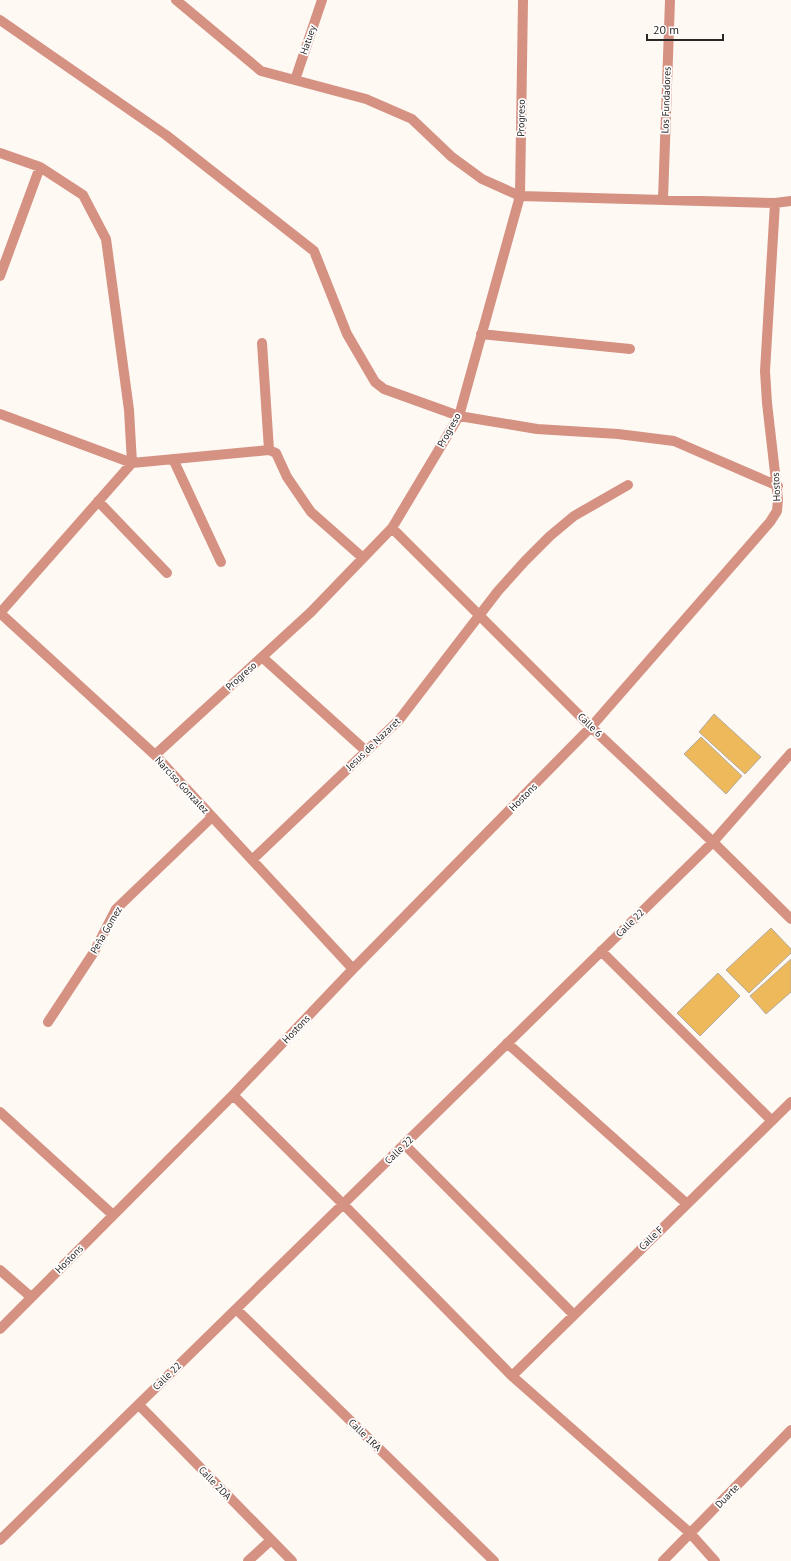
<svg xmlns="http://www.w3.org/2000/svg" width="791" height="1561" font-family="'PT Sans',sans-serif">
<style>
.building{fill:#eeb95b;stroke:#b1aba2}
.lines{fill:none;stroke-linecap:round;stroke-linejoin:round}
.minor{stroke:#d59283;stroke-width:10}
.labels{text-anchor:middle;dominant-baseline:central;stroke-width:3.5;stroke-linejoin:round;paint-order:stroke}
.street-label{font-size:10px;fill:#2b2725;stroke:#fff}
</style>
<rect width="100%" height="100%" fill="#fff9f4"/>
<path class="building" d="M714,714l47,43 -16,17 -46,-42z
M701,737l41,39 -16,18 -42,-40z
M771,928l20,21v4l-42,40 -23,-23z
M791,959v33l-25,22 -16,-18z
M718,973l22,23 -40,40 -23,-23z"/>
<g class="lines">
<path class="minor" d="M176,0l85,71 105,28 46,20 40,38 30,22 38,17 255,7 16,-2
M0,20l166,115 148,116 33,83 28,48 9,7 75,27 78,13 81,5 56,7 104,45
M295,80l27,-80
M0,153l40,14 43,28 23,44 23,171 3,53 -132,150
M663,199l7,-199
M0,276l40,-109
M481,334l149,15
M262,343l7,107
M0,414l132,49 137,-13 7,3 11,24 24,35 52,46
M173,459l48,103
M98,501l69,72
M392,528l199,199 122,115 78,77
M0,613l155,142 198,214
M262,657l104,94
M155,755l156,-143 81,-84 67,-112 61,-220 3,-196
M252,860l147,-140 99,-129 27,-30 25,-25 24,-20 54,-31
M601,951l171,170
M48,1022l46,-70 22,-43 96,-92
M507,1043l180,161
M233,1095l110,109 169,172 178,157 25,28
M0,1112l113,103
M404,1144l169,170
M0,1270l31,27
M236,1309l258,252
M0,1329l233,-234 120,-126 238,-242 179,-205 7,-11 1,-12 -11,-96 -2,-32 10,-168
M512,1376l279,-274
M139,1405l153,156
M0,1540l713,-698 78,-89
M248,1561l23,-21
M663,1561l128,-131"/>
</g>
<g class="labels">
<g class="street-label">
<text transform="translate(308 40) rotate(-71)">Hatuey</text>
<text transform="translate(666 100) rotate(-88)">Los Fundadores</text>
<text transform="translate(521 118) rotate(-89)">Progreso</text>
<text transform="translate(449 430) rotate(-61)">Progreso</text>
<text transform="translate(776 487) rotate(-93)">Hostos</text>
<text transform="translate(241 676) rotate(-42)">Progreso</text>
<text transform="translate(590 725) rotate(44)">Calle 6</text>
<text transform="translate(373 744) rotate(-44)">Jesus de Nazaret</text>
<text transform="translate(182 785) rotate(47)">Narciso Gonzalez</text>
<text transform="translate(523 797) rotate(-45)">Hostons</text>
<text transform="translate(630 923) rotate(-45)">Calle 22</text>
<text transform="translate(106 930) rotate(-60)">Peña Gomez</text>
<text transform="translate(296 1029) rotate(-46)">Hostons</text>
<text transform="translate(399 1150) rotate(-44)">Calle 22</text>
<text transform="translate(651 1238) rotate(-44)">Calle F</text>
<text transform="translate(69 1259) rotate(-45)">Hostons</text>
<text transform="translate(167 1376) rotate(-44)">Calle 22</text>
<text transform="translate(365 1435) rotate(44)">Calle 1RA</text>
<text transform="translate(215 1483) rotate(46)">Calle 2DA</text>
<text transform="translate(727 1496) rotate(-46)">Duarte</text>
</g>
</g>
<path d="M647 34v6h76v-6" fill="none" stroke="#2b2725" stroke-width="2"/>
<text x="653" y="34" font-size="12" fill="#2b2725" stroke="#ffffff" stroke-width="3" paint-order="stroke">20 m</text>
</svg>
